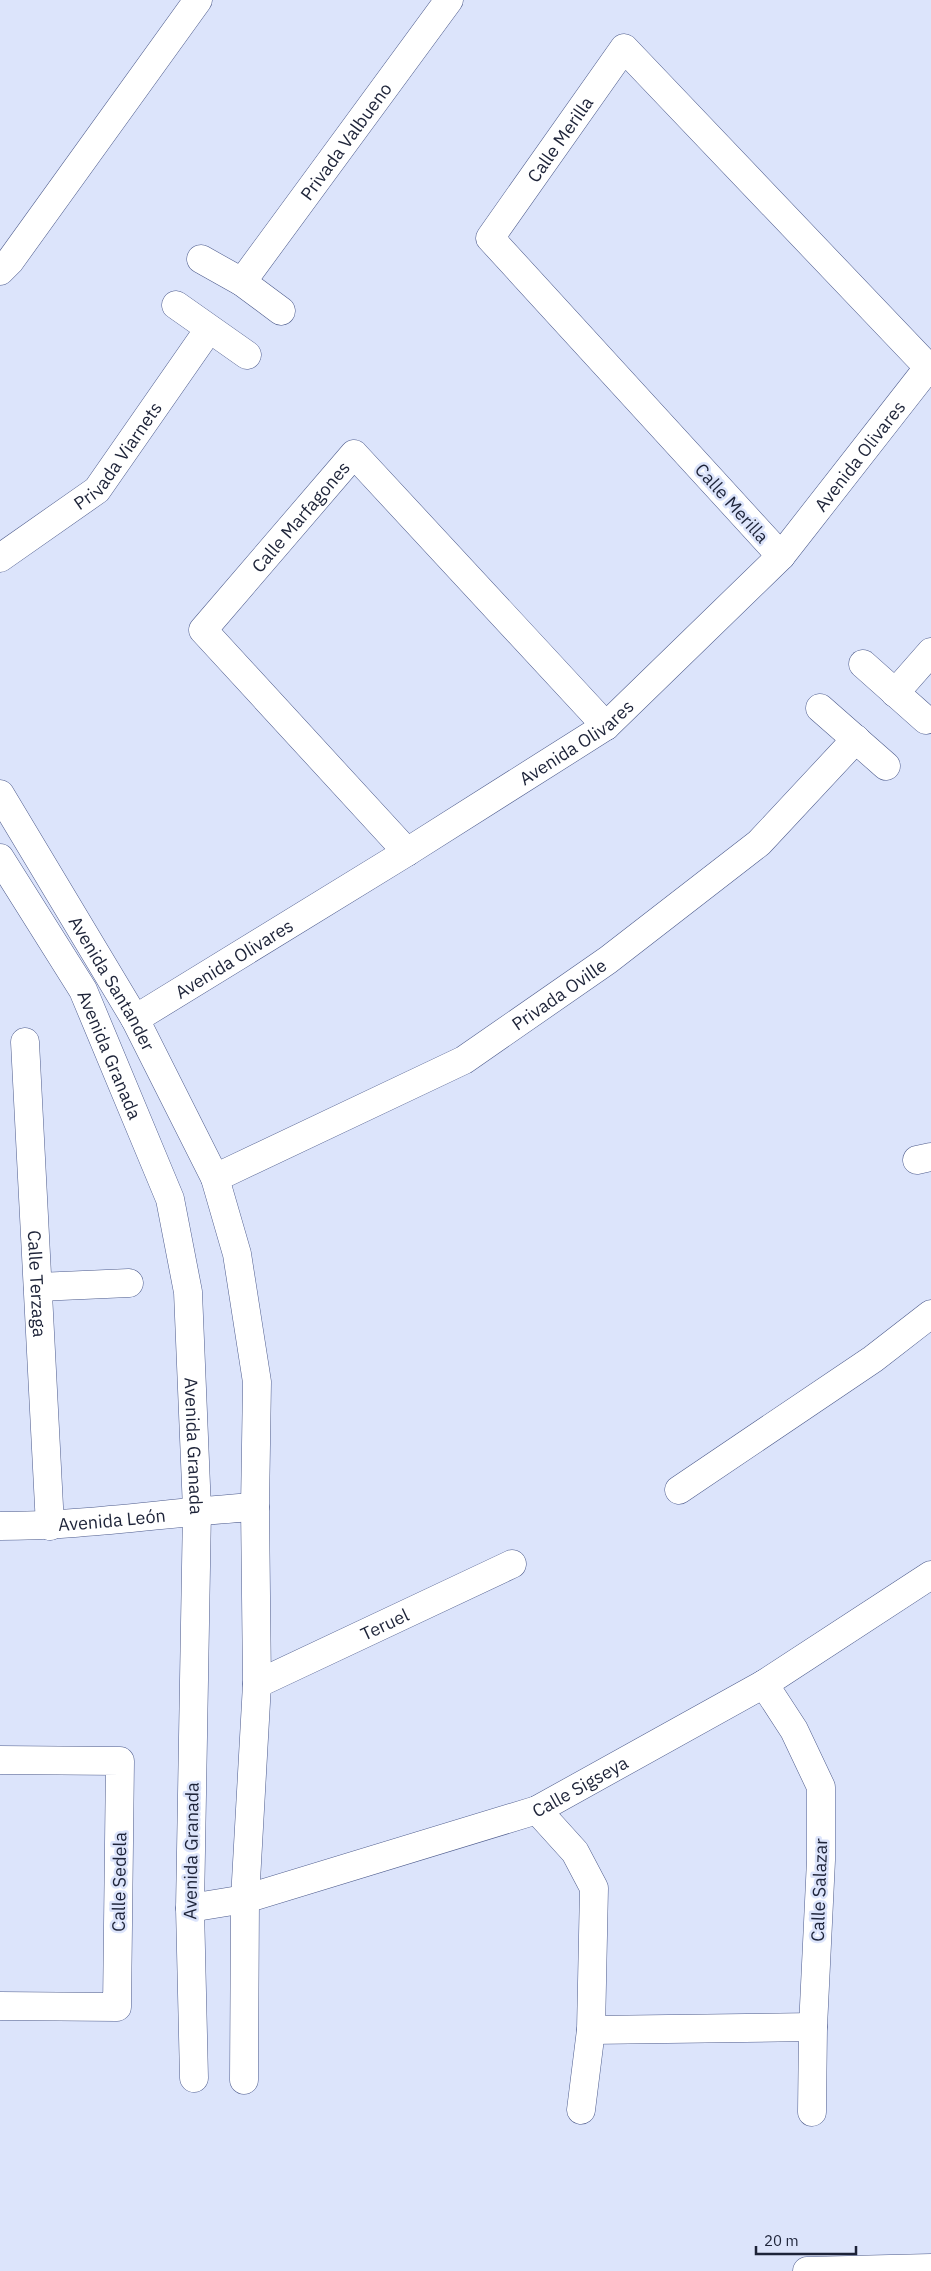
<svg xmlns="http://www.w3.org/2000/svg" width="931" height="2271" font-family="'IBM Plex Sans',sans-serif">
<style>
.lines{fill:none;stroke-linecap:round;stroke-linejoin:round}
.minor-casing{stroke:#4d5b8c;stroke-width:29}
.minor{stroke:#fff;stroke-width:28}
.labels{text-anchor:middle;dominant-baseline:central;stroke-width:5;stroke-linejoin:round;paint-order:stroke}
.street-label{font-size:18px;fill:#1d2338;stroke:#dce4fb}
</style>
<rect width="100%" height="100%" fill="#dce4fb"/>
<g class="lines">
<defs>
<g id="minor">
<path d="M201,259l41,23 39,29"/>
<path d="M0,271l10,-10 188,-261"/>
<path id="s1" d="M242,282l207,-282"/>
<path d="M176,305l71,50"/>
<path id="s2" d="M781,556l-291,-318 134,-190 305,320"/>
<path id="s3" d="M0,558l97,-68 112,-161"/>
<path d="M863,664l63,56"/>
<path d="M895,693l36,-41"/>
<path d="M820,708l66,58"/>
<path id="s4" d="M0,794l135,225 80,159 22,76 20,128 -2,125 2,177 -12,215 -1,181"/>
<path id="s5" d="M407,852l-204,-222 151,-176 252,272"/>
<path id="s6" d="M0,858l83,132 87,209 18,93 9,218 -7,398 4,170"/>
<path id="s7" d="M135,1019l272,-167 199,-126 175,-170 150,-192"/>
<path id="s8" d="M25,1042l25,484"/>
<path d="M917,1160l14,-3"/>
<path id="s9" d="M215,1178l249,-118 144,-100 151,-117 97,-104"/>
<path d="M38,1287l91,-4"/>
<path d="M679,1490l194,-131 58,-45"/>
<path id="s10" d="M0,1526c85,0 170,-14 255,-19"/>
<path id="s11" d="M257,1684l255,-120"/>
<path d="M764,1684l30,46 27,57v73l-8,167 -1,85"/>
<path d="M0,1760l120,1 -3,246 -117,-1"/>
<path d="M537,1810l38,42 19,36 -3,142 -10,80"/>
<path id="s12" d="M190,1908l55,-9 292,-89 227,-126 167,-109"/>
<path d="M591,2030l222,-3"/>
<path d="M807,2271l124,-3"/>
</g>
</defs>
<use href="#minor" class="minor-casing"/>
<use href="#minor" class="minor"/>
</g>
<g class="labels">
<g class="street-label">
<text stroke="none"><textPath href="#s2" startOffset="552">Calle Merilla</textPath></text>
<text stroke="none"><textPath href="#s1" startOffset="175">Privada Valbueno</textPath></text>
<text stroke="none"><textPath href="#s3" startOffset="158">Privada Viarnets</textPath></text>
<text stroke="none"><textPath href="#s7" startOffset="926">Avenida Olivares</textPath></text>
<text transform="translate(732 503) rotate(48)">Calle Merilla</text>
<text stroke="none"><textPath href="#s5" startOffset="451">Calle Marfagones</textPath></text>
<text stroke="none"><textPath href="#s7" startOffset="521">Avenida Olivares</textPath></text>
<text stroke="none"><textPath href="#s7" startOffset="116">Avenida Olivares</textPath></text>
<text stroke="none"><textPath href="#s4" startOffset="220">Avenida Santander</textPath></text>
<text stroke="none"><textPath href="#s9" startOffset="391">Privada Oville</textPath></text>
<text stroke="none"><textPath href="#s6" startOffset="226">Avenida Granada</textPath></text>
<text stroke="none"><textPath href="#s8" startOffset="242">Calle Terzaga</textPath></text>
<text stroke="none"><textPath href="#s6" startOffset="631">Avenida Granada</textPath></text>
<text stroke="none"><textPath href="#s10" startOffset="112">Avenida León</textPath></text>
<text stroke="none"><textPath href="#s11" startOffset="141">Teruel</textPath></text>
<text stroke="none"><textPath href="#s12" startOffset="410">Calle Sigseya</textPath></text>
<text transform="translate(191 1851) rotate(-89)">Avenida Granada</text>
<text transform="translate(119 1882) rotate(-89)">Calle Sedela</text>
<text transform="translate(819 1890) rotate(-88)">Calle Salazar</text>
</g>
</g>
<path d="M756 2246v8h100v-8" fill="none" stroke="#1d2338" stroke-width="2.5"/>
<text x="764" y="2246" font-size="15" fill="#1d2338" stroke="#dce4fb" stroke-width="4" paint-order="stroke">20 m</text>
</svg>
